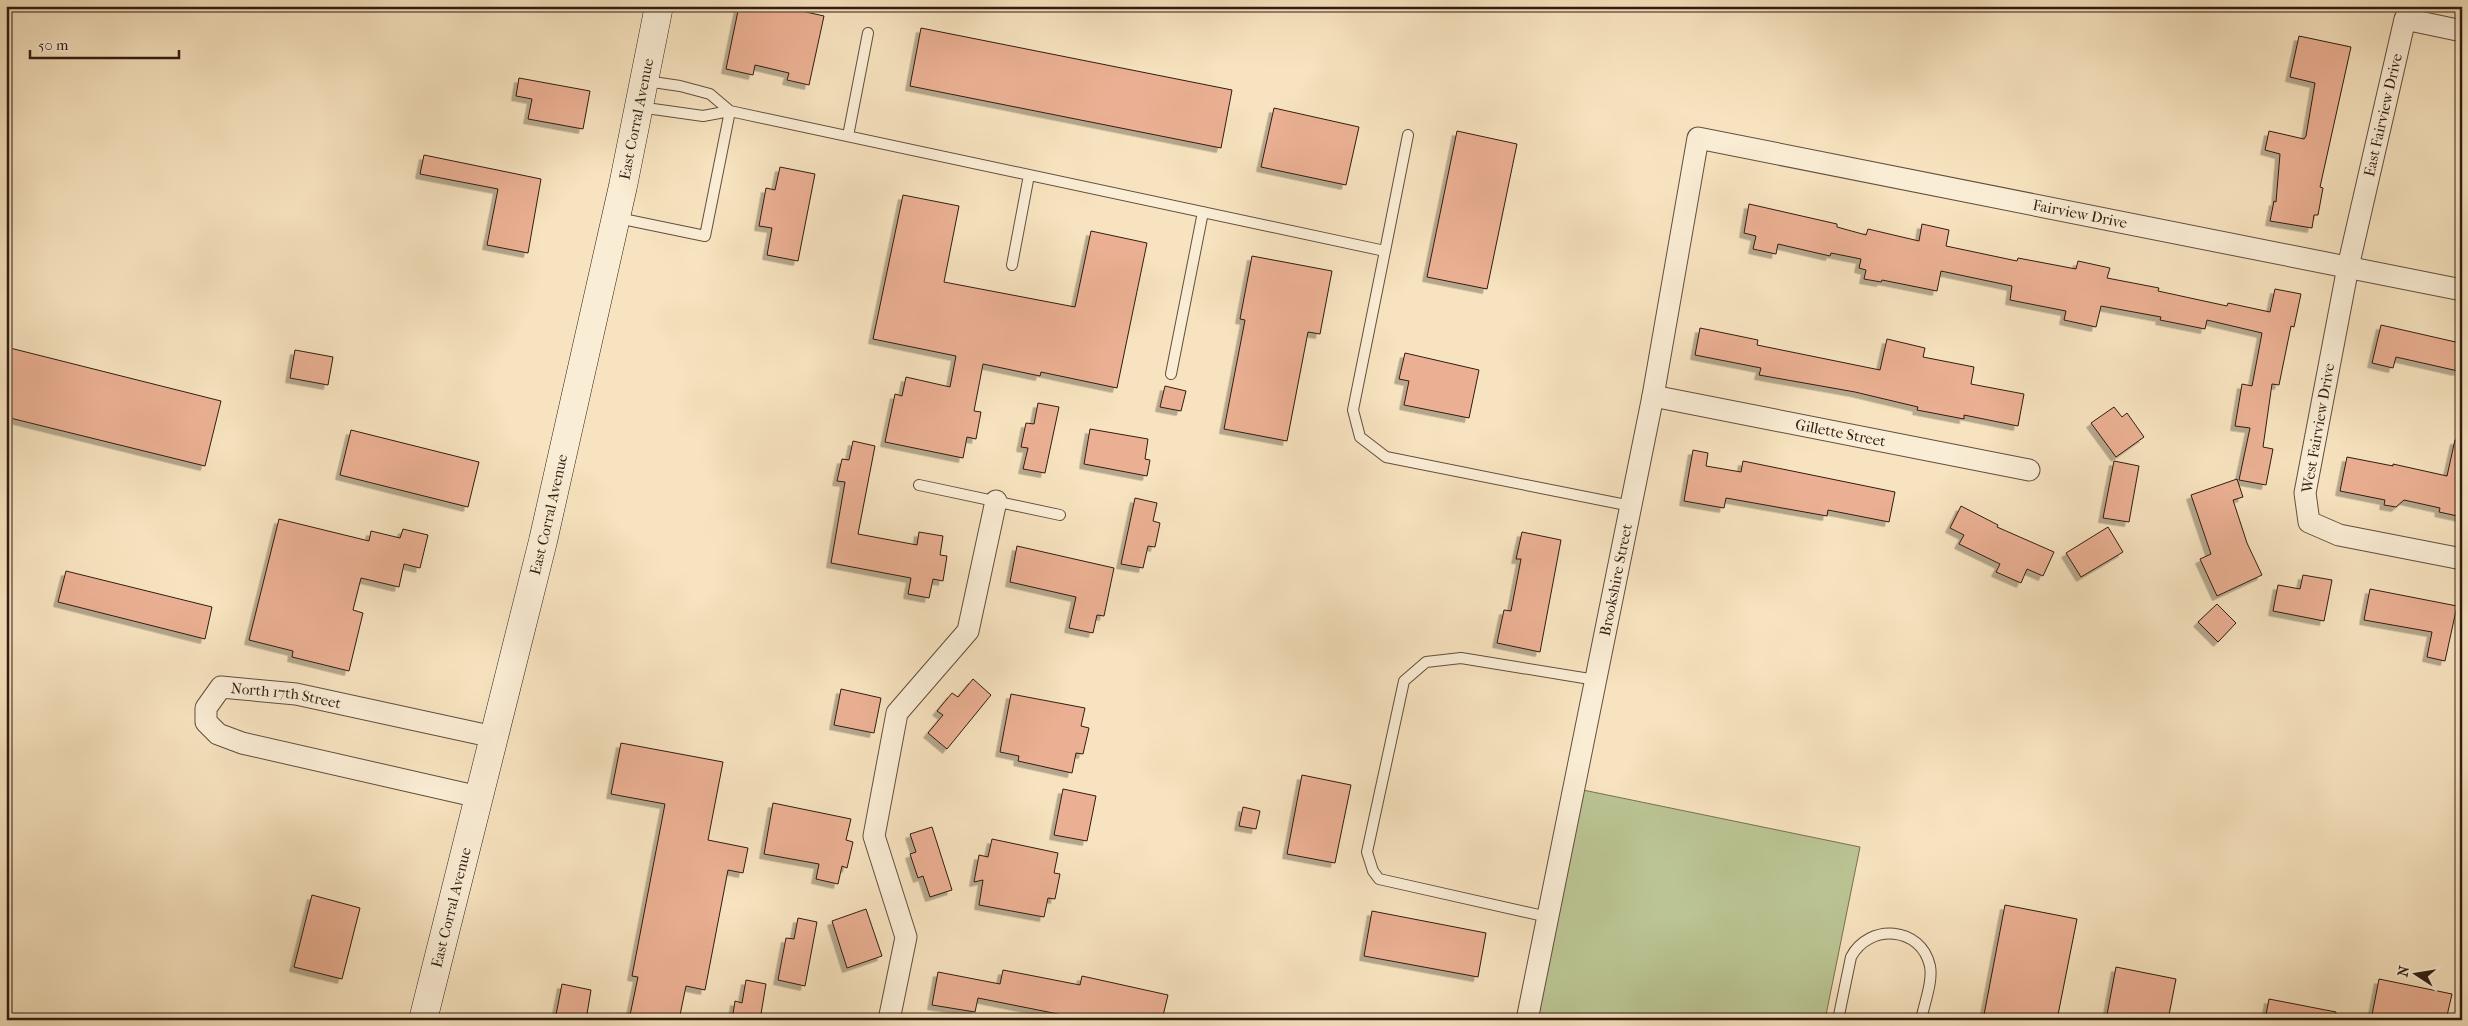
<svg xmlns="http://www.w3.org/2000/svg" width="2468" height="1026" font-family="'IM FELL French Canon',serif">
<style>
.green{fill:#bbc493;stroke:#767052}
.building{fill:#ebb093;stroke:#301c12;filter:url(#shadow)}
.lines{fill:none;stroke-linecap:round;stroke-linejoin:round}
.service-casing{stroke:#624e3d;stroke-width:12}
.minor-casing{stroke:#624e3d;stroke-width:23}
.secondary-casing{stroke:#301c12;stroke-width:29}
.service{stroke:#faedd5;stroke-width:10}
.minor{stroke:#faedd5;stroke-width:21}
.secondary{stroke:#faedd5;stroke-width:28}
.labels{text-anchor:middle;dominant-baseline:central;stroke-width:4;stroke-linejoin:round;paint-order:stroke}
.street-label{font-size:15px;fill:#301c12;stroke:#faedd5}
</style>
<defs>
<filter id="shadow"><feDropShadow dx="-4.5" dy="4.5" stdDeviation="0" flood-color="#0004"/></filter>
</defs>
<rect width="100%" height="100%" fill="#f7e3bf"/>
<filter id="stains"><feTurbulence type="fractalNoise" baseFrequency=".004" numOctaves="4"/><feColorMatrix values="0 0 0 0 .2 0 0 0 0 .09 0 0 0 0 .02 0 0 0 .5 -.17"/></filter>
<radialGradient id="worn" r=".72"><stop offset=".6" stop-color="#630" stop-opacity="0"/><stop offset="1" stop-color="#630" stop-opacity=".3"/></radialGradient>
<path class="green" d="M1583,790l277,57 -35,173h-288z"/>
<path class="building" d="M739,6h40l45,10 -15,69 -22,-5 2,-7 -34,-8 -2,10 -27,-6z
M921,28l311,62 -11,58 -311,-62z
M2299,36l52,11 -31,140 3,1 -5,27h-4l-2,13 -42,-7 4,-20 2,1 4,-48 -15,-4 4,-19 35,8 2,-3 9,-53 -25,-6z
M519,78l71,13 -7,38 -55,-10 4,-20 -16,-3z
M1274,108l85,19 -13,58 -85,-18z
M1457,131l60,13 -30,145 -60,-12z
M424,155l117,24 -13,74 -41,-8 11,-56 -78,-15z
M780,167l35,7 -17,87 -31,-6 5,-27 -13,-2 7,-38 9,2z
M903,195l56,11 -15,76 131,25 16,-76 56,12 -30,145 -76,-16 -1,4 -57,-12 -9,47 7,1 -5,27 -9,-2 -4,21 -78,-16 10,-48 7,2 4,-19 44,10 6,-31 -83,-17z
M1749,204l88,20v3l29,8 2,-6 51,12 3,-17 27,6 -3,16 71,15 1,-3 58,11 2,-8 32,7 -3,10 52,10 -1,3 69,15 1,-3 42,9 5,-23 26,5 -7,33 -3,-1 -12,59 -7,-1 -9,63 10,2 -7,36 -27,-5 11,-52 -15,-2 7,-42 10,2 10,-53 -55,-13 -2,9 -45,-9 1,-3 -60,-11 -5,21 -32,-7 2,-9 -56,-11 2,-14 -71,-15 -4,20 -55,-11 -1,2 -17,-3 2,-9 -7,-2 2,-9 -30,-6 -1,3 -52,-12 -2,10 -23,-5 3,-13 -12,-3z
M1252,256l80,15 -12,63 -12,-2 -21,109 -63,-12 21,-109 -5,-1z
M2381,325l79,18 -2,11 3,1 -3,16 -62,-14 -3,11 -21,-5z
M1700,328l58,12 -1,5 123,25 7,-31 38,9 -2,9 51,10 -3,17 53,10 -6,32 -54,-11v4l-47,-9 1,-3 -63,-15 -96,-17 2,-7 -66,-13z
M6,347l215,54 -16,65 -199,-49z
M295,350l38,7 -5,28 -38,-7z
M1405,353l74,17 -10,48 -65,-13 5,-24 -10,-2z
M1165,386l21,5 -5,20 -21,-4z
M1038,403l21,4 -14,66 -22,-4 5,-21 -7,-1 5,-24 8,1z
M2114,407l8,10 5,-4 17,24 -28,20 -25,-34z
M1090,429l58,10 -3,20 5,1 -3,16 -63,-12z
M351,430l128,32 -11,45 -128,-32z
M2455,440h7v77l-23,-5 1,-4 -36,-8 -8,7 -12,-2 1,-5 -45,-9 7,-34 46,9v-2l54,12z
M853,441l22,5 -17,88 59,11 2,-13 24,4 -3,19 7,1 -4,25 -10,-2 -4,19 -21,-4 3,-16 -80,-15 14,-81 -8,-1 5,-22 7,1z
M1693,450l15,3 -2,13 35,6 2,-11 152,31 -6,30 -61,-12 -1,6 -101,-18 -2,10 -40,-7z
M2114,461l25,5 -10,56 -26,-4z
M2237,479l6,18 -10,3 14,43 15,32 -45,21 -17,-37 11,-5 -20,-59z
M1135,498l22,5 -4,18 7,2 -5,24 -7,-1 -5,22 -22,-4z
M1961,506l37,19 -1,2 57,25 -11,24 -16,-7 -6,14 -25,-11 4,-8 -41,-20 5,-9 -14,-7z
M279,519l90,22 2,-10 29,7 3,-9 25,6 -8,33 -16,-4 -5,23 -38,-9 -8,32 10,3 -14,58 -57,-14 1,-6 -44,-11z
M2108,527l15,25 -42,25 -15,-24z
M1522,532l39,8 -21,112 -43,-9 7,-33 7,1 10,-52h-5z
M1017,546l97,22 -10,48 -7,-1 -4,18 -24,-5 7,-31 -66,-15z
M66,571l146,36 -7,32 -147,-37z
M2303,575l29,5 -8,41 -51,-10 5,-26 22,4z
M2370,589l87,17 -12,55 -18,-4 5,-25 -68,-12z
M2217,604l19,19 -18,19 -20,-20z
M973,679l18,16 -44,54 -19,-16 15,-18 -6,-4 15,-18 6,4z
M841,689l40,9 -7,35 -40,-8z
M1011,694l74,14 -4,18 8,2 -6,26 -7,-1 -4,20 -54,-12 1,-5 -19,-4z
M621,743l102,19 -15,78 40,8 -5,25 -15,-3 -23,120 -19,-4 -7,34h-50l9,-43 -6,-1 33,-172 -54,-10z
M1302,775l49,10 -16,78 -48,-9z
M1063,789l33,7 -9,45 -33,-6z
M773,803l78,16 -5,21 7,2 -6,26 -5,-2 -4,18 -22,-5 3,-15 -55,-10z
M1243,807l17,4 -4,18 -17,-3z
M932,827l20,63 -22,7 -7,-21 -5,2 -8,-24 6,-2 -6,-18z
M992,839l66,14 -4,20 6,1 -5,25 -7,-1 -4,19 -65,-12 4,-25 -9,2 5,-27 9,2z
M312,895l48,13 -18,71 -48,-12z
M2005,905l72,14 -20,101h-74z
M866,909l16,47 -35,12 -15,-47z
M1372,911l114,22 -8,44 -114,-21z
M798,918l19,4 -12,64 -27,-6 8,-42 8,1z
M2116,967l60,12 -8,41h-62z
M1003,970l77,15 2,-9 86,19 -6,25h-89v-3l-95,-19 -3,14 -43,-7 6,-33 62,12z
M2379,979l73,15 -6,26h-75z
M746,980l20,4 -6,36h-28l3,-19 7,2z
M562,984l29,6 -5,30h-31z
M2269,999l67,13 -1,8h-70z"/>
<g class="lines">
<defs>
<path id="service" d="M646,81l34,5 30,8 20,17
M639,107l64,9 27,-5 655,140 -32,159 7,27 26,20 245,49
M848,136l20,-103
M618,218l87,18 25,-125
M1385,251l23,-116
M1012,265l17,-90
M1171,374l32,-162
M919,485l141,30
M1548,917l-169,-38 -6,-8 -6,-19 37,-171 22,-19 35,-4 135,22
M1838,1020l13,-63c18,-34 70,-31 79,9 3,16 -6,38 -9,54"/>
<g id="minor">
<path d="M2462,31l-57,-12 -57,248 -43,226 4,29 30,13 123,24"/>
<path id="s1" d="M1653,396l376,74"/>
<path id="s2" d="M479,797l-237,-54 -24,-9 -12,-12v-14l15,-21 75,7 198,43"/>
<path d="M889,1020l17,-83 -32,-101 23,-123 71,-82 28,-130"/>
<path id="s3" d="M1527,1020l126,-624 45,-258 764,152"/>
</g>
<g id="secondary">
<path id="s4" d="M423,1020l120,-479 80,-355 36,-180"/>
</g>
</defs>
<use href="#service" class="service-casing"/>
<use href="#minor" class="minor-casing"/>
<use href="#secondary" class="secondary-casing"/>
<use href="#service" class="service"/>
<use href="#minor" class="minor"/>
<use href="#secondary" class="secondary"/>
</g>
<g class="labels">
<g class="street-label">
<text transform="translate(2383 115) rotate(-77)">East Fairview Drive</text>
<text stroke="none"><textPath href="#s4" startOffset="926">East Corral Avenue</textPath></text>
<text stroke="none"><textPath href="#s3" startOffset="1288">Fairview Drive</textPath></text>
<text transform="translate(2318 428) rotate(-80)">West Fairview Drive</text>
<text stroke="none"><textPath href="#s1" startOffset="191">Gillette Street</textPath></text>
<text stroke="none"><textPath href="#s4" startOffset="521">East Corral Avenue</textPath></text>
<text stroke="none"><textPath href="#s3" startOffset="449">Brookshire Street</textPath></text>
<text stroke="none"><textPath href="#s2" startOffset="391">North 17th Street</textPath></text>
<text stroke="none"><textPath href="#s4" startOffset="116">East Corral Avenue</textPath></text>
</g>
</g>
<rect width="2468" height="1026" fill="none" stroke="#f7e3bf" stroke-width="25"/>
<rect x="8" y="8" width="2453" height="1011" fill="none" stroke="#301c12" stroke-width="2.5"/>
<rect x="12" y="12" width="2443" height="1001" fill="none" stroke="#301c12"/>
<g transform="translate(2416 974) rotate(282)" stroke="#faedd5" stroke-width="4" paint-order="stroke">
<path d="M0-4L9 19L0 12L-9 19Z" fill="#301c12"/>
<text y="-8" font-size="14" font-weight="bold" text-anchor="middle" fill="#301c12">N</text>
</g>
<path d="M30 50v8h149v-8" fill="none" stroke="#301c12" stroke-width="2.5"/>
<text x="38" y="50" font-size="15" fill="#301c12" stroke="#faedd5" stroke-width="4" paint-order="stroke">50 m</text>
<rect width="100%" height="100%" filter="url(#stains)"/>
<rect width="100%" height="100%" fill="url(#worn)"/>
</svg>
